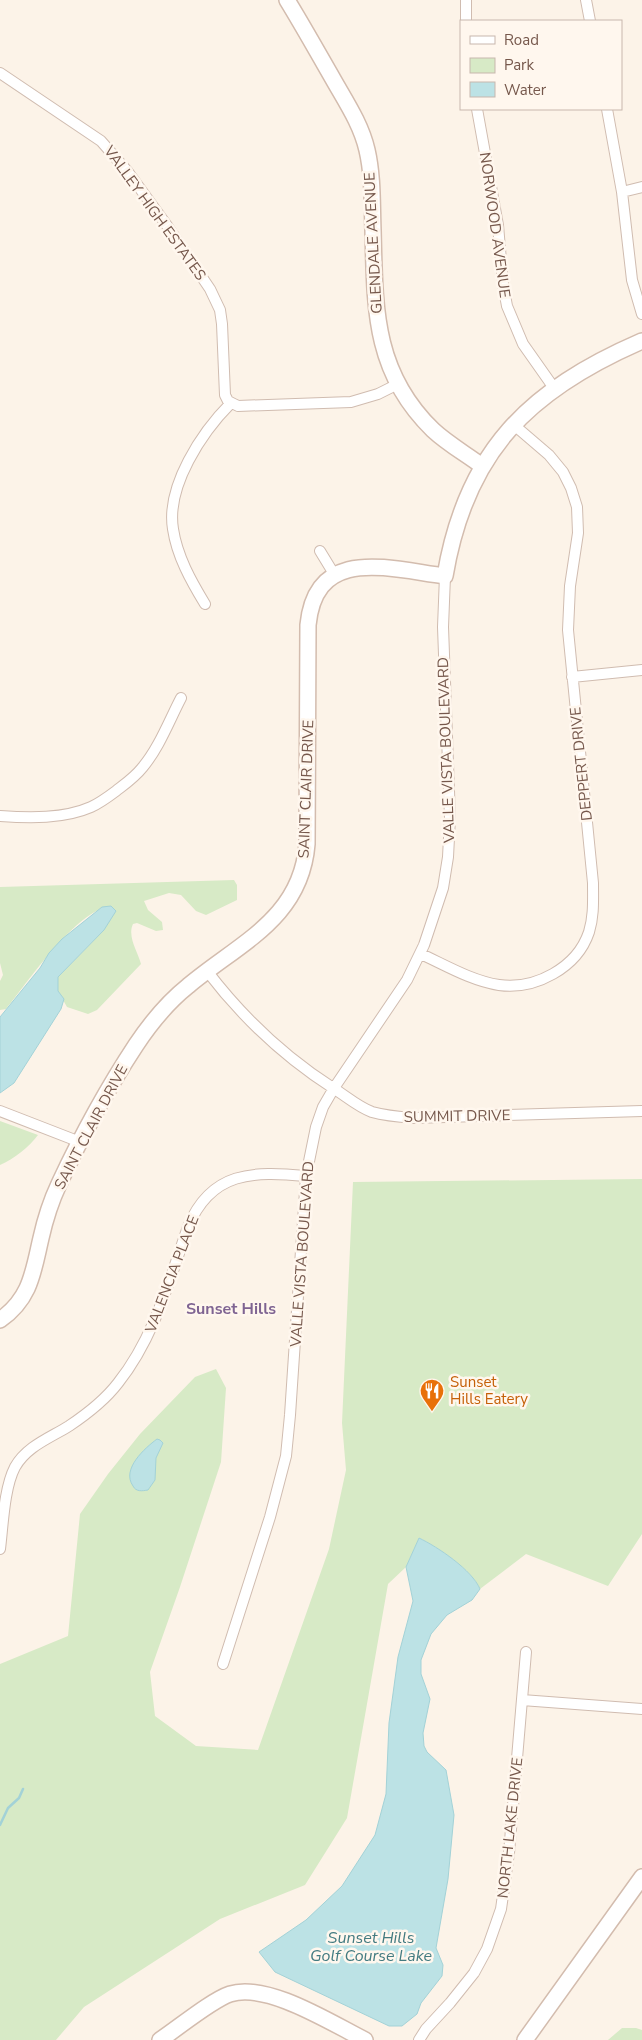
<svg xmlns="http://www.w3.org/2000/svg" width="642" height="2040" font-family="'Nunito Sans',sans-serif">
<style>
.green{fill:#d7eac6}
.water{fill:#bce2e5;stroke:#a3d2d7}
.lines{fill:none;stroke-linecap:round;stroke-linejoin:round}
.stream{stroke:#a3d2d7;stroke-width:2.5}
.street-casing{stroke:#d0bcb0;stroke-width:12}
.secondary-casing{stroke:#d3bcae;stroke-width:18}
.street{stroke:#fff;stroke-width:10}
.secondary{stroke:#fff;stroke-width:15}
.labels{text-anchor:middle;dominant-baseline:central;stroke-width:5;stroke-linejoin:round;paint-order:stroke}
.street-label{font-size:15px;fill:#76584c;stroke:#fff7ee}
.food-label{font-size:15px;fill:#c56008;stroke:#fff7ee;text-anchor:start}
.neighbourhood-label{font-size:16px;font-weight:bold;fill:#7f6492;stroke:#fff7ee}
.water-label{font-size:16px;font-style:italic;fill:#437b81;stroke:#fff7ee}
</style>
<rect width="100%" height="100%" fill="#fcf3e8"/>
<path class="green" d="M234,880l3,5v15l-31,15 -10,-4 -15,-16 -12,-2 -25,8 4,9 14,12 1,8 -7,1 -19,-8 -4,1c-6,13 5,28 8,40l-44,46 -9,4 -21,-7 -9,-16v-14l46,-47 7,-24c-35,4 -83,76 -105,103l-6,1v-29l3,-6 -3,-12v-76z
M0,1121l38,14c-9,12 -24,24 -38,30z
M642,1179v355l-34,52 -82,-32 -46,35c-8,-19 -42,-42 -61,-51l-13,29 -18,17 -41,234 -42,67 -85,34 -136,88 -28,33h-56v-376l68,-28 12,-122 28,-40 32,-40 55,-57 21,-8 10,19 -5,74 -41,125 -30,85 5,44 41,30 62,4 71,-201 17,-79 -4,-47 11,-241z
M622,2028h14l6,2v10h-34z"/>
<path class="water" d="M111,906l5,5 -12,19 -46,47v14l6,8 -3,10 -47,74 -14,10v-76l40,-49 9,-15 13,-14 40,-32z
M157,1439l3,1 3,3 -7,15 -1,22 -7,10c-6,1 -12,2 -15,-4 -12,-17 12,-38 24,-47z
M419,1538c19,9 53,32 61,51l-8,11 -25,15 -16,19 -10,26v14l9,25 -7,34 1,13 3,6 19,18 8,45 -6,64 -12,69 7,17 -1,11 -21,27 -4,11 -15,12h-13l-114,-54 -16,-20 47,-32 36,-34 33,-51 11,-41 3,-71 9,-66 15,-56 -7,-34z"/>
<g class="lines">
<path class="stream" d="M0,1825l8,-17 11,-10 4,-9"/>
<defs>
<path id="street" d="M466,0v21
M586,0l4,21
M0,73l101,68 27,31 40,55 42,62 10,21 2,14 3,71 3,6 10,5 113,-4 27,-8 20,-10
M477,109l21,116 5,59 4,22 16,38 31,44
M607,109l15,83 10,88 10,34
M622,192l20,-5
M320,551l14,23
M205,604c-14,-23 -28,-48 -32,-75 -7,-43 29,-97 58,-126
M572,677l70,-7
M0,816c29,2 64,3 91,-9 9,-4 17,-10 25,-16 9,-7 19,-14 26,-23 17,-20 27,-47 39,-70
M421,954c24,11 51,27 78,31 36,5 78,-17 90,-53 5,-16 4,-32 4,-49l-25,-253 2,-44 8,-53 -1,-26 -6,-19 -8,-16 -14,-17 -35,-30
M207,971c36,47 76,85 126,117 13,8 25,19 39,24 14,4 28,5 42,6l228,-7
M0,1111l80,31
M0,1549c3,-24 4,-61 15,-82 12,-21 35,-29 54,-41 18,-12 36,-26 49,-43 36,-45 51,-102 70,-156 23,-56 65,-56 118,-51
M223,1664l47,-147 16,-61 4,-41 16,-239 10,-49 7,-20 11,-19 73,-108 17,-35 19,-57 5,-31 2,-39 -7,-191 2,-51
M522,1700l120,9
M419,2040l7,-11 24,-26 24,-30 13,-24 14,-40 8,-56 17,-201"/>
<path id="secondary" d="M287,0c16,26 31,53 46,79 13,23 28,45 34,71 6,26 5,53 6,80 2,77 0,142 60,200 15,14 33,24 49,36
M0,1320c31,-22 33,-48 41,-82 4,-18 10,-37 18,-54 22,-47 48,-95 77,-139 14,-21 32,-43 52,-59 51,-43 113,-67 119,-142l1,-219c8,-80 81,-56 137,-49 21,-125 84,-186 197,-235
M160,2040c18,-12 52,-40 70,-46 37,-12 101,29 135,46
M525,2040l117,-163"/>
</defs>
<use href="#street" class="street-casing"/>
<use href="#secondary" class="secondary-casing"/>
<use href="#street" class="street"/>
<use href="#secondary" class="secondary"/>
</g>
<defs>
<symbol id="restaurant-pin" viewBox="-11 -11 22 30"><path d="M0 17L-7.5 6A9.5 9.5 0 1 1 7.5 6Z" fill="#e8710a" stroke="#fff7ee"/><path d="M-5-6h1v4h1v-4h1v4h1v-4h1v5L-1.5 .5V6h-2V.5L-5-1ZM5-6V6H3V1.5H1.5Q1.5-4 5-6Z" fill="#fff"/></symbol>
</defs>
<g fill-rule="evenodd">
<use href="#restaurant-pin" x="418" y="1377" width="28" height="38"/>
</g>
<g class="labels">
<g class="street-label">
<text transform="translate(155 213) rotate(54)">VALLEY HIGH ESTATES</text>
<text transform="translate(495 225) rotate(82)">NORWOOD AVENUE</text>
<text transform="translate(373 243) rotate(-93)">GLENDALE AVENUE</text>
<text transform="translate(446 750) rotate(-92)">VALLE VISTA BOULEVARD</text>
<text transform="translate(581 764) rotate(-96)">DEPPERT DRIVE</text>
<text transform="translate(306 789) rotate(-88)">SAINT CLAIR DRIVE</text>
<text transform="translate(457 1116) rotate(-1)">SUMMIT DRIVE</text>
<text transform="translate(91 1127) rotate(-62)">SAINT CLAIR DRIVE</text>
<text transform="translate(302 1254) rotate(-86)">VALLE VISTA BOULEVARD</text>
<text transform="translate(172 1274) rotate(-69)">VALENCIA PLACE</text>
<text transform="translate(510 1828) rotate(-84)">NORTH LAKE DRIVE</text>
</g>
<g class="food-label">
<text x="450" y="1382">Sunset<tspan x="450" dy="17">Hills Eatery</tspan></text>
</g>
<g class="neighbourhood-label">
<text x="231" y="1309">Sunset Hills</text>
</g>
<g class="water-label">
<text x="371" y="1938">Sunset Hills<tspan x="371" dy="18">Golf Course Lake</tspan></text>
</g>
</g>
<rect x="460" y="20" width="162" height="90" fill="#fff7ee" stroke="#c8b7ad"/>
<rect x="470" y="36" width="25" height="8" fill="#ffffff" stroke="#c8b7ad"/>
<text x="504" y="45" font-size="15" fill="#76584c">Road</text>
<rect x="470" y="58" width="25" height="15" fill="#d7eac6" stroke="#c8b7ad"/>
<text x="504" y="70" font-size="15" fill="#76584c">Park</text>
<rect x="470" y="82" width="25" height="15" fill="#bce2e5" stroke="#c8b7ad"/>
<text x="504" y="95" font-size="15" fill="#76584c">Water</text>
</svg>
